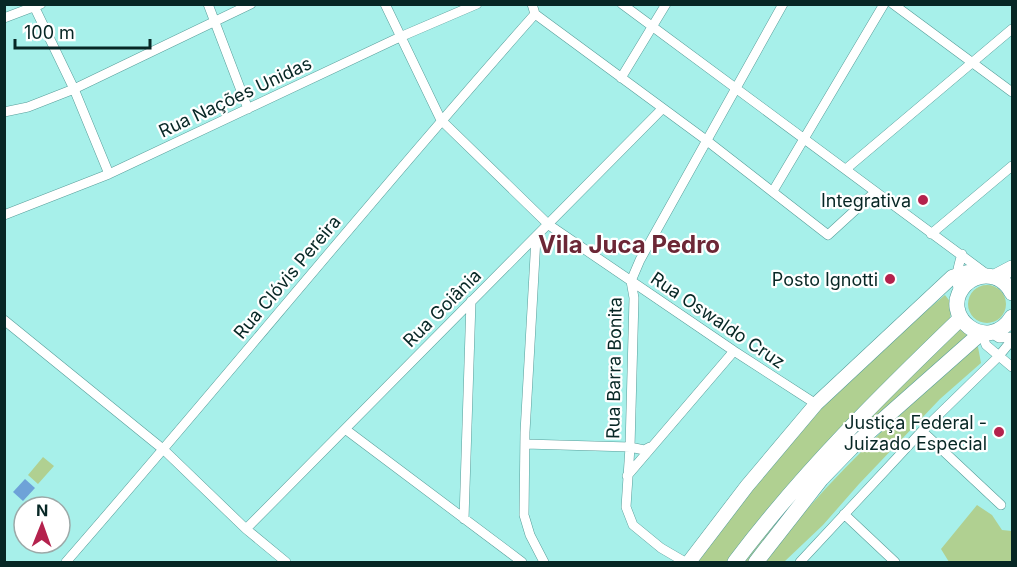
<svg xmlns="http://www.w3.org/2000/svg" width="1017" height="567" font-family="Inter,sans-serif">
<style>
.green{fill:#b0d091}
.water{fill:#6ea2d8}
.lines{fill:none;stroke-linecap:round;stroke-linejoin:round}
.street-casing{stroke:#579e9a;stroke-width:10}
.secondary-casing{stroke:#579e9a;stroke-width:15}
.primary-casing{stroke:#579e9a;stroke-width:16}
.street{stroke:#fff;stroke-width:9}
.secondary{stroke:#fff;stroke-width:14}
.primary{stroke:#fff;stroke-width:15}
.poi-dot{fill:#b4224d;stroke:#fff;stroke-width:2}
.labels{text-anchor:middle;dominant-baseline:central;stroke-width:4.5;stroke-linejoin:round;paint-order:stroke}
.street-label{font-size:18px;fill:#072725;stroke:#fff}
.poi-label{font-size:18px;fill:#072725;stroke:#fff;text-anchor:end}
.district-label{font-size:24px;font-weight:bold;fill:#6c2736;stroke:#fff}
</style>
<rect width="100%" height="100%" fill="#a7f0ea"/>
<path class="green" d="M968 304a19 19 0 1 1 38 0a19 19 0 1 1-38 0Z
M945,295l7,9 -2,15 -221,243h-33l51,-68 68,-79 75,-74z
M960,327l10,12 -65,54 -156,169h-6c65,-85 141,-159 217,-235z
M975,346l3,1 3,16 -41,36 -81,85 -36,41 -39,37h-20c61,-81 135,-148 211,-216z
M43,457l11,9 -16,18 -10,-9z
M977,505l15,10 10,15 10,1v31h-63l-8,-13z"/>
<path class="water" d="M25,479l10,9 -12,13 -10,-9z"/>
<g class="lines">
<defs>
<path id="street" d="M33,4l41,85 35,85
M208,4l40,105
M385,4l56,116 108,105 185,126 82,53
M532,4l3,10 171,126 122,95 47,-43
M622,4l366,271
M893,4l119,88
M4,18l37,-14
M621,78l45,-74
M4,112l24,-5 46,-18 177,-85
M846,169l166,-140
M773,191l111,-187
M4,215l105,-41 291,-137 77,-33
M931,234l81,-68
M536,238l-11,194 -1,83 6,20 14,27
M960,294c-6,-13 -2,-27 2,-40
M4,320l160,130 82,79 40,33
M982,333l4,12 26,22
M991,333l8,5 13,-1
M345,429l177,133
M922,431l79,74
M525,444l105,3 14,3 6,-3
M627,476l107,-125
M844,514l51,48
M464,519l7,-218
M246,529l416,-420
M66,562c158,-181 309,-368 469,-548
M685,562l-24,-14 -28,-23 -7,-18 4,-60 4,-149 -3,-17 9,-21 143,-256
M800,562l122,-131 76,-74 14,-17"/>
<path id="secondary" d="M689,562l58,-76 69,-82 136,-127 16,-5 17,4"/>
<path id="primary" d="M995,277l17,-9
M1012,293c-5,-10 -14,-17 -26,-17 -8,0 -15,3 -21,9 -28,30 23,71 47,32
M735,562c68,-90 145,-166 226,-244
M756,562l65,-83 30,-31 130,-115"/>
</defs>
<use href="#street" class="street-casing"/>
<use href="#secondary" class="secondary-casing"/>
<use href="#primary" class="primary-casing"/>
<use href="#street" class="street"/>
<use href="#secondary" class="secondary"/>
<use href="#primary" class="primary"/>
</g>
<g class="poi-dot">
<circle cx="923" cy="200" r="6"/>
<circle cx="890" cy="279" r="6"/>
<circle cx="999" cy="432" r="6"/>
</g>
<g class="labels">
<g class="street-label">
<text transform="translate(235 97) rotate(-25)">Rua Nações Unidas</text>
<text transform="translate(287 277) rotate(-50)">Rua Clóvis Pereira</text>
<text transform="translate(442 308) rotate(-45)">Rua Goiânia</text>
<text transform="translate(718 320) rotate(34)">Rua Oswaldo Cruz</text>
<text transform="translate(614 368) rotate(-89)">Rua Barra Bonita</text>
</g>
<g class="poi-label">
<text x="911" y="200">Integrativa</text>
<text x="878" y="279">Posto Ignotti</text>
<text x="987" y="422">Justiça Federal -<tspan x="987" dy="21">Juizado Especial</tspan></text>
</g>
<g class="district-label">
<text x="629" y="244">Vila Juca Pedro</text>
</g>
</g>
<rect width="1017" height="567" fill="none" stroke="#072725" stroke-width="12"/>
<g transform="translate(42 525) rotate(1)"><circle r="28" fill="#ffffff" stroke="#9ca9a8" stroke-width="1.5"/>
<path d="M0-4.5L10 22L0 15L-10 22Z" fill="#b4224d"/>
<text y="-9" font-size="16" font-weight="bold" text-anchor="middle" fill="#072725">N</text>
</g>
<path d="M15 39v9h135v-9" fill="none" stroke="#072725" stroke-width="3"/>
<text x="24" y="39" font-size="18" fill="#072725" stroke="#ffffff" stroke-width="4.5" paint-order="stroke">100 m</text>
</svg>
